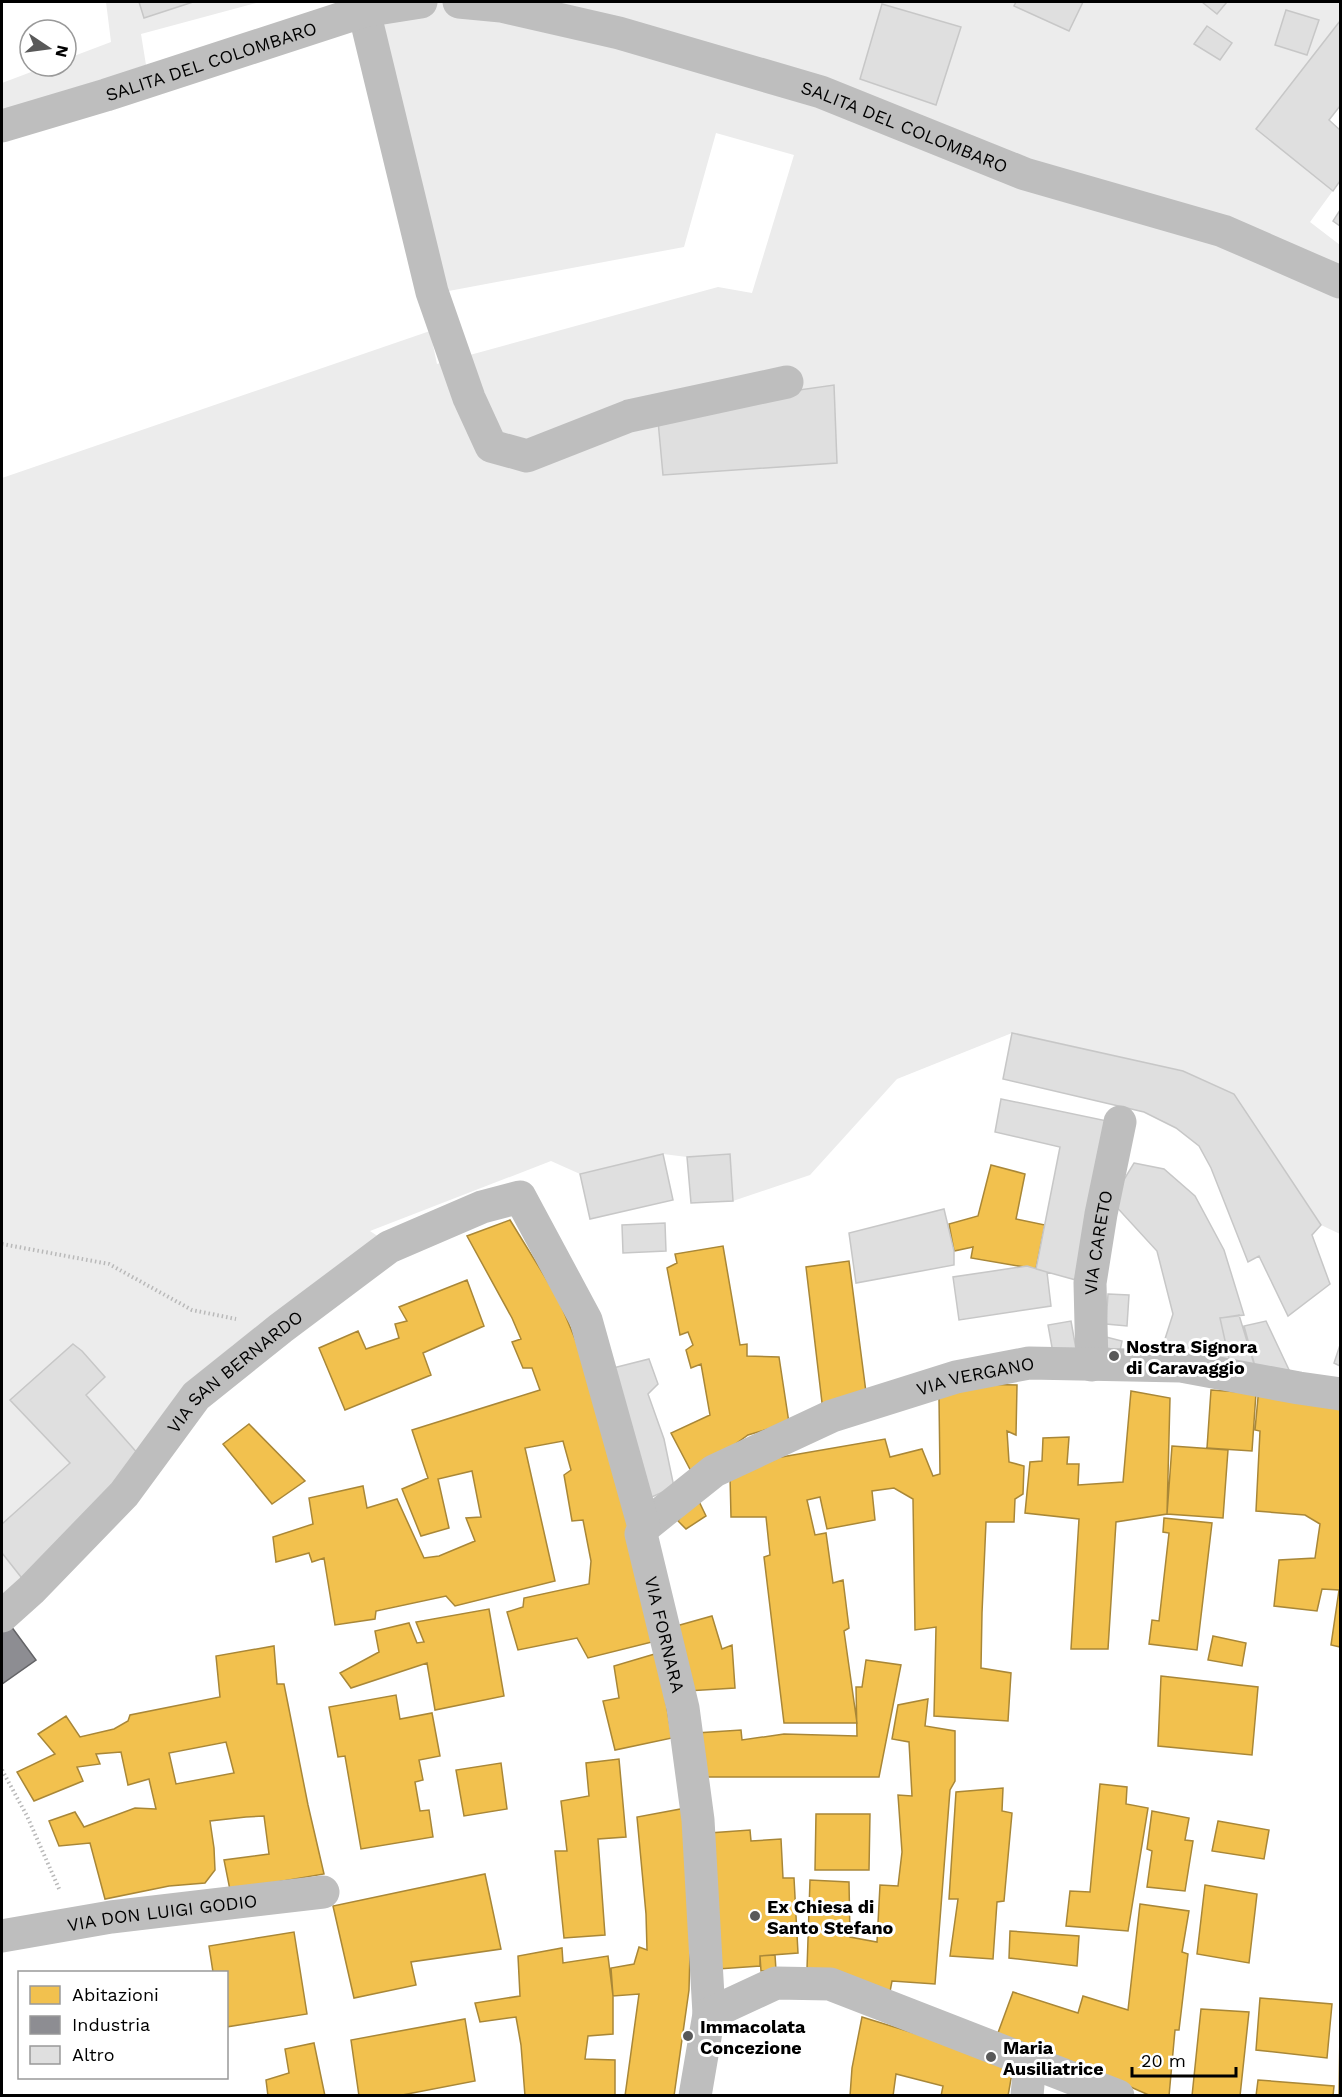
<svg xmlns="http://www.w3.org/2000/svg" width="1342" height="2097" font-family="'Work Sans',sans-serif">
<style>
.green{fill:#ececec}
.homes{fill:#f2c14e;stroke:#a98737;stroke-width:1.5;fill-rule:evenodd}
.industry{fill:#8d8d92;stroke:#636366;stroke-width:1.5}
.building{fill:#dfdfdf;stroke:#c7c7c7;stroke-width:1.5}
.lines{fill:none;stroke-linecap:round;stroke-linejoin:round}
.path{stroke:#b9b9b9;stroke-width:4;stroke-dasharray:1.5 3;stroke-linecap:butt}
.street{stroke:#bebebe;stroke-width:33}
.poi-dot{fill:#595959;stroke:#fff;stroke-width:2}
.labels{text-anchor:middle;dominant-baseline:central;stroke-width:6;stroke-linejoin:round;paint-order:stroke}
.street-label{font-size:18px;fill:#000;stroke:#fff}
.poi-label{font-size:18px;font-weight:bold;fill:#000;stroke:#fff;text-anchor:start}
</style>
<rect width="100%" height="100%" fill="#fff"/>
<path class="green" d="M106,2h154l-119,32 5,31 -144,49v-31l45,-17h19v-7l45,-17z
M356,2h984v104l-11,14 11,10v51l-30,41 30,23v989l-19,-9 -87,-131 -51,-23 -171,-38 -115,46 -87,96 -77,26 -4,-47 -42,3 -24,-3 -83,20 -29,-13 -181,70 12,8 -68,51 -81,55 -44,43 -41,58 -146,158v-1126l428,-147 7,33 281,-77 34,6 42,-138 -78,-22 -32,114 -262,49z"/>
<path class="homes" d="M991,1165l34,9 -9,45 29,6 -9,44 -65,-11 2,-11 -19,4 -5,-27 29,-8z
M510,1220l48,78 18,43 30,88 50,212 -68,17 -11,-20 -59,12 -11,-38 16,-5 1,-9 65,-14 2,-23 -8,-41 -11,1 -8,-46 7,-5 -8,-29 -38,7 30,133 -100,25 -9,-10 -70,15 -1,8 -40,6 -11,-67 -12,4 -3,-9 -33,9 -3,-25 40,-13 -4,-26 54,-12 4,22 30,-9 27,59 15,-2 36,-15 -9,-23 15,-1 -9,-46 -34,8 11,49 -28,8 -19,-47 26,-11 -16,-48 128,-40 -8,-22h-9l-11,-26 9,-3 -9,-21 -45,-82z
M723,1246l17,99 7,-1v12l32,1 10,66 -41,12 -55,40 -22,-42 39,-18 -9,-51 -10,4 -5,-18 7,-5 -5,-13 -8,3 -13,-67 10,-5 -2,-9z
M849,1261l18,139 -44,11 -17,-144z
M467,1280l17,46 -61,27 8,22 -86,35 -26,-62 39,-17 8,18 33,-11 -4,-14 12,-3 -8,-14z
M970,1384l47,1 -1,50 -9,-4 2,31 15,4 -1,28 -8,5 -1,23h-28l-4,91 -1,55 30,5 -3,48 -74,-5 2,-89 -21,3 -2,-131 -19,-11 -22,3 3,29 -48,9 -7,-32 -13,3 8,35 11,-2 7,50 10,-3 6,48 -5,3 13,92h-73l-20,-166 6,-2 -4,-38h-35l-1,-41 40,-17 115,-20 5,18 32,-8 11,27 7,-2 -1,-76z
M1259,1387l81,7v253l-9,-2 8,-55 -17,-1 -5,22 -43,-5 5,-46 36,-2 5,-34 -15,-9 -49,-4 4,-80 -5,-1z
M1211,1390l45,3 -4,58 -45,-3z
M1131,1391l39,7 -3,116 -51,8 -8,127h-37l8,-130 -54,-6 5,-51 12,-1 1,-23 26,-1 -2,27h12l-1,21 45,-3z
M249,1424l56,57 -33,23 -49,-60z
M1172,1446l56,4 -5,68 -56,-4z
M695,1493l11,23 -20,13 -8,-8z
M1164,1518l48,5 -15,127 -48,-6 3,-24 7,1 10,-88 -6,-1z
M489,1609l15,87 -69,14 -8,-47 -76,25 -11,-15 39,-21 -4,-21 34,-8 8,20 7,-1 -8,-20z
M712,1616l10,33 10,-4 3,43 -48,3 -18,-63z
M1213,1636l33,7 -4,23 -34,-6z
M274,1646l3,38h7l24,121 16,69 -94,16 -6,-30 45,-6 -5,-38 -18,1 -36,4 4,27 1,22 -10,13 -36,3 -64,13 -15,-56 -31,3 -10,-25 26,-9 9,15 51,-19 21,1 -7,-30 -21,6 -7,-33 -25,2 4,10 -23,3 6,14 -49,20 -17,-29 38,-18 -17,-20 28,-18 14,21 34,-8 14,-8 2,-6 90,-18 -4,-41zM226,1742l8,31 -58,11 -7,-31z
M658,1653l14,85 -57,12 -12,-49 16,-3 -5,-32z
M866,1660l35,5 -22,112h-176l-7,-44 45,-3 1,10 42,-6 73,2 -1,-49h6z
M1161,1676l97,11 -6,68 -94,-9z
M396,1695l4,24 32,-6 8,43 -21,4 4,20 -8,2 5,29 9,-1 4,27 -72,12 -16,-93 -7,1 -9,-50z
M928,1699l-3,27 30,5v50l-5,9 -15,194 -43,-3 -3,16 -82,-28 3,-89 39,2 1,55 27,5 3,-57 18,1 4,-34 -4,-57 14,1 -3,-54 -17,-3 6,-34z
M619,1759l7,78 -28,2 7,96 -41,3 -9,-87h12l-6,-50 28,-5 -3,-33z
M501,1763l6,46 -43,7 -8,-46z
M1100,1784l27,3 -1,17 22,4 -20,123 -62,-5 4,-35 20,1z
M1003,1788l-1,23 10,2 -8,88 -7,1 -4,57 -43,-3 8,-57h-9l7,-107z
M686,1808l5,106 -2,76 -15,106h-49l14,-102 -26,2 -2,-28 23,-4 5,-17 8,3 -1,-36 -9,-97z
M1152,1811l37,7 -4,22 8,1 -8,50 -38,-4 5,-36 -5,-2z
M816,1814h54l-1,56h-54z
M1218,1821l51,9 -5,29 -52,-8z
M750,1830l1,11 30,-2 2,39h11l4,75 -38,3v10l-42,3 -9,-136z
M485,1874l16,75 -90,13 5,23 -62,13 -21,-92z
M1205,1885l52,9 -8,69 -52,-9z
M1140,1904l49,7 -7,41 6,2 -9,76h-4l-6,66h-18l-34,-15 -122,-40 18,-49 65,21 5,-17 45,14z
M1010,1931l69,5 -2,30 -68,-8z
M294,1932l13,82 -81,13v-55h-13l-4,-26z
M562,1948l1,15 45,-7 5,40v38l-25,2 -3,23 30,1v36h-90l-4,-51 -5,-28 -36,5 -5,-19 45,-7 -2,-40z
M775,1955l1,15 -15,1 -1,-15z
M1260,1998l72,6 -5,54 -71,-8z
M1201,2009l48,3 -9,84h-48z
M862,2017l97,30 56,9 -7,40h-67l2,-10 -47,-12 -3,22h-43l2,-28z
M465,2019l10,62 -78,15h-38l-8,-56z
M1340,2029v67h-1l1,-66z
M314,2043l11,53h-57l-2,-16 23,-7 -4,-24z
M1258,2080l76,6 -1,10h-77z"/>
<path class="industry" d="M8,1622l28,38 -34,24v-58z"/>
<path class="building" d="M139,2h54l-49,16z
M1016,2h67l-14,29 -55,-25z
M1202,2h25l-10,12z
M882,4l79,23 -25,78 -76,-26z
M1286,10l33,10 -12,35 -32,-10z
M1340,21v85l-11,14 11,10v51l-7,10 -77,-62z
M1207,26l25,17 -12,17 -26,-16z
M1340,210v16l-7,-5z
M834,385l3,78 -174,12 -6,-65z
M1012,1033l171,38 51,23 87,131 -9,10 18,49 -42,32 -29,-60 -11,6 -37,-94 -12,-22 -23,-18 -32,-16 -141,-33z
M1001,1099l111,23 -29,160 -47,-13 24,-122 -65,-15z
M663,1154l10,46 -83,19 -10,-45z
M730,1154l3,47 -42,2 -4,-46z
M1134,1163l30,6 31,27 29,54 20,65 -24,3 10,45 -68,-1 3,-23 8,-25 -16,-63 -46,-50z
M944,1209l10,42v14l-98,18 -7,-50z
M665,1223l1,28 -43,2 -1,-28z
M1027,1266l20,6 4,34 -92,14 -6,-43z
M1108,1294l21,1 -2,31 -21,-2z
M1239,1315l15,49 -24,-1 -10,-45z
M1071,1321l5,28 -23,4 -5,-28z
M1266,1321l25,53 -35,-4 -12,-44z
M1106,1337l16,4 -2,10 -17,-4z
M73,1344l9,7 23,26 -19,18 54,61 -115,126 -23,-29v-29l68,-61 -60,-63z
M1340,1345v21l-6,-3z
M649,1359l9,25 -10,10 16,45 10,48 -31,14 -42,-130z"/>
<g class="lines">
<path class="path" d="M2,1244l107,20 83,46 44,9
M2,1770l25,46 33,75"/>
<g class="street">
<path id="s1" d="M459,2l42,4 118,27 202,59 204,82 198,57 117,51"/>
<path d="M364,11l68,281 37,106 22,48 36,10 102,-40 158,-34"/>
<path id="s2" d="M2,126l104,-31 258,-84 57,-9"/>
<path id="s3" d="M1092,1365l-2,-82 11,-69 19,-92"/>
<path id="s4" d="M644,1527l70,-56 118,-55 124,-39 73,-14 152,3 118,22 41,6"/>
<path id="s5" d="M2,1616l29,-26 93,-96 72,-98 85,-68 108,-81 93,-40 38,-10 66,123 58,207 -3,7 42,174 15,112 11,194 -14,82"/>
<path id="s6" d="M2,1936l109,-19 212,-25"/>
<path d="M709,2014l67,-31 54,1 288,112"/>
<path d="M1027,2096l3,-35"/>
</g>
</g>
<g class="poi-dot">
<circle cx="1114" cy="1356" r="6"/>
<circle cx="755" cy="1916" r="6"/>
<circle cx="688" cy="2036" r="6"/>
<circle cx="991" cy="2057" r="6"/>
</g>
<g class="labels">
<g class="street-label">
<text stroke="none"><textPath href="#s2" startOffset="219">SALITA DEL COLOMBARO</textPath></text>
<text stroke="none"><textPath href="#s1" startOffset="464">SALITA DEL COLOMBARO</textPath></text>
<text stroke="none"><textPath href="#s3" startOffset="123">VIA CARETO</textPath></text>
<text stroke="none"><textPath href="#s5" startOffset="339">VIA SAN BERNARDO</textPath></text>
<text stroke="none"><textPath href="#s4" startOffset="369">VIA VERGANO</textPath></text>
<text stroke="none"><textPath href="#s5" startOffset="1144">VIA FORNARA</textPath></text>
<text stroke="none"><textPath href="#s6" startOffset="162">VIA DON LUIGI GODIO</textPath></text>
</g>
<g class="poi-label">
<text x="1126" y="1346">Nostra Signora<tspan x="1126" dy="21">di Caravaggio</tspan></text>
<text x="767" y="1906">Ex Chiesa di<tspan x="767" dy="21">Santo Stefano</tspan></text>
<text x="700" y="2026">Immacolata<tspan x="700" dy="21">Concezione</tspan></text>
<text x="1003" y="2047">Maria<tspan x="1003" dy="21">Ausiliatrice</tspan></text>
</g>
</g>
<rect width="1342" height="2097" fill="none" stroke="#000000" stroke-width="6"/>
<rect x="18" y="1971" width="210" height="108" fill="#ffffff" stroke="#999999" stroke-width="1.5"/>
<rect x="30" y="1986" width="30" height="18" fill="#f2c14e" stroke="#999999" stroke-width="1.5"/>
<text x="72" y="2001" font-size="18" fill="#000000">Abitazioni</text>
<rect x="30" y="2016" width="30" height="18" fill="#8d8d92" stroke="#999999" stroke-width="1.5"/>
<text x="72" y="2031" font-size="18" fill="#000000">Industria</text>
<rect x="30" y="2046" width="30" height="18" fill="#dfdfdf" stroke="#999999" stroke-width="1.5"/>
<text x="72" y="2061" font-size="18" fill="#000000">Altro</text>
<g transform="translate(48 48) rotate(103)"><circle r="28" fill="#ffffff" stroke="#999999" stroke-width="1.5"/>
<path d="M0-4.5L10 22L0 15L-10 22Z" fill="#595959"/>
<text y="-9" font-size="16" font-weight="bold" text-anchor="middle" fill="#000000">N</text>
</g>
<path d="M1132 2067v9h104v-9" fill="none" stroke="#000000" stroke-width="3"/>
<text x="1141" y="2067" font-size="18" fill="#000000" stroke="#ffffff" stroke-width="4.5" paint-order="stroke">20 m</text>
</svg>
